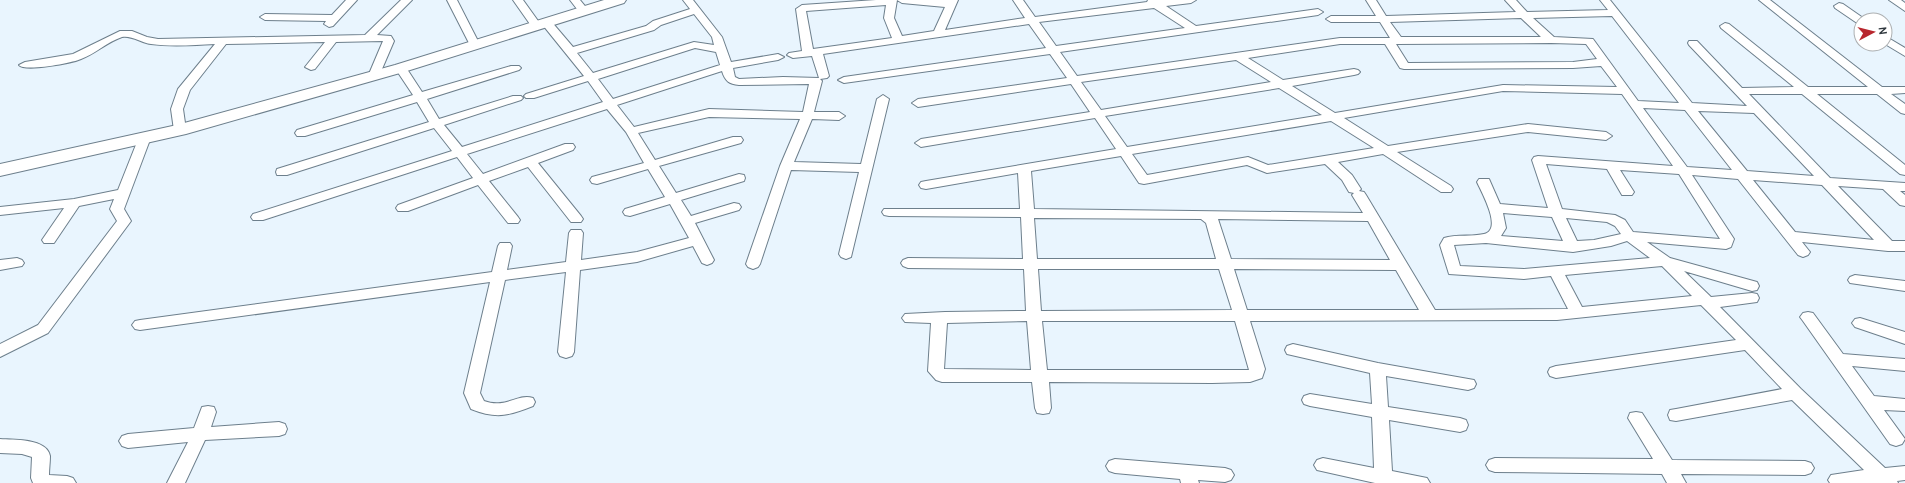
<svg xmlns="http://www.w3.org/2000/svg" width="1905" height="483" font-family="Overpass,sans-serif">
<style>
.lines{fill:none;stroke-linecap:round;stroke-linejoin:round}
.street-casing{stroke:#6d7f8c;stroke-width:2}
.secondary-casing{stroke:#6d7f8c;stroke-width:2}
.street{fill:#fff;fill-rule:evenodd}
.secondary{fill:#fff;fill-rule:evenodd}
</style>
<rect width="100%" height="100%" fill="#e9f5fe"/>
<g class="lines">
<defs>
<path id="street" d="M346,0h11l-24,26 -4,1 -5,-3 2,-3 -61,-1 -5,-3 5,-3 67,1z
M401,0h11l-35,35 14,1 3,5 -15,35 -4,1 -6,-3 14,-33 -47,1 -21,27 -4,1 -6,-3 20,-25 -99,2 -36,46 -7,19 3,21 -6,4 -6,-4 -3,-21 7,-20 37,-45c-21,1 -43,3 -64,0 -9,-1 -20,-9 -29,-7 -15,5 -27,17 -41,22 -9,4 -56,13 -62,6l6,-3 48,-8 47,-23h12l15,6 11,2 207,-4z
M447,0h10l23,45 -1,2h-8l-1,-2z
M513,0h10l18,25 -1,2h-8z
M570,0h10l9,11 -5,3 -4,-1z
M683,0h10l29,37 9,25 47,-8 6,3 -6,3 -45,8 2,9 4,2 44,-2 36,1 -7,-22 -19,2 -6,-3 2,-2 13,-2 -6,-42 6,-4 74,-5h82l-13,30 80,-12 -12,-18h10l12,17 112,-15 1,-2h48l-5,3 -25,3 30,20 122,-17 5,3 -5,3 -258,37 17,24 263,-38h50l-10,-16h-49l-5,-3 5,-3h45l-10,-16h10l10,16 130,-4 -11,-12h11l11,12 81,-2 -8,-10h10l82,103 55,3 -58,-61 -1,-2 1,-2h8l45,47 52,-1 -73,-59 -1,-2 5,-3 4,1 79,63h60l-109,-87h11l112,87h23v6l-14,1 14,10v10l-4,-1 -24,-19h-60l88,71v10l-5,-1 -98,-80h-53l81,84 75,5v8h-5l5,4v11l-5,-1 -17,-16 -45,-3 54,55h13v10h-17l-86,-9 8,10 -2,3 -5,2 -5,-2 -60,-76 -46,-4 42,64 -3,8 -5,2 -79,-7 23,16 87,24 2,4 -2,4 -5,1 -68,-20 27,26 41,-4 5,1 2,4 -2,4 -37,5 81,82 84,79 20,-2v14l-8,1 1,2h-68l-2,-3 3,-5 33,-5 -72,-70 -116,21 -6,-1 -2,-5 2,-5 6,-1 106,-20 -37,-39 -189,28 -6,-2 -2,-4 2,-4 6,-2 180,-26 -35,-35 -144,15 -307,1 15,48 -3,9 -12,4 -38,1 -163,-1 2,26 -2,5 -6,1 -6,-1 -2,-5 -3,-26h-90l-6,-2 -8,-9 3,-48 -26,-1 -3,-4 3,-4 40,-2 81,-1 -2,-42 -116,-1 -5,-2 -2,-3 2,-3 5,-2 115,1 -2,-42 -132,-1 -5,-1 -2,-3 2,-3h136l-2,-36 -92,16 -5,-1 -2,-3 2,-3 5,-1 190,-32 -21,-31 -174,29 -6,-4 6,-4 169,-27 -19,-28 -153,23 -6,-4 6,-4 149,-21 -17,-24 -206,29 -6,-3 6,-3 202,-29 -17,-24 -206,30 6,22 -2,2 -7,1 2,2 -8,31h25l6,4 -6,4 -27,-1 -18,43 67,2 16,-65 6,-4 6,4 -38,158 -5,2 -5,-2 -2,-3 20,-82 -68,-2 -31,94 -2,3 -5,2 -5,-2 -2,-3 34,-98 20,-47 -91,-2 -71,16 17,27 78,-23h8l2,3 -2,3 -82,23 17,27 63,-19 5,1 1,3 -1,3 -63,19 10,16 43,-13 5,1 2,3 -2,3 -44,13 19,37 -2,3 -5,2 -5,-2 -9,-17 -56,16 -57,8 -6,82 -2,4 -6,2 -6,-2 -2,-4 8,-80 -61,8 -25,113 4,8c22,8 34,-8 49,-3l2,4 -2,4c-25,10 -37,13 -62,3l-7,-16 26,-111 -350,48 -5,-1 -3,-4 3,-4 5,-1 352,-48 6,-26 2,-3h10l2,3 -5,24 59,-8 3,-29 2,-3h10l2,3 -2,27 56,-8 52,-14 -19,-34 -40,12 -5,-1 -2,-3 2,-3 40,-12 -17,-28 -51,15 -5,-1 -2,-3 2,-3 52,-14 -18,-31 -19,-23 -140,45 16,20 82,-30h8l2,3 -2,3 -35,13 43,53 2,3 -2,3h-10l-43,-55 -39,14 29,36 2,3 -2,3h-10l-30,-38 -70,26h-10l-2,-3 2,-3 75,-27 -16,-21 -194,63h-10l-2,-3 2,-3 199,-63 -18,-23 -147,47h-10l-1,-3 1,-3 152,-47 -12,-20 -112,34h-8l-2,-3 2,-3 116,-35 -18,-27 2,-2h8l17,26 89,-26h8l2,2 -2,2 -92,29 12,20 74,-23h8l2,2 -2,2 -77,25 18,22 141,-45 -15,-21 -54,17h-8l-2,-2 2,-2 58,-18 -42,-52 -1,-2 1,-2h8l23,27 73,-21 7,-5 37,-12zM897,0l5,3 43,4 -11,24 -32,5 -8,-18zM886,5l-2,13 8,20 -79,11 -7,-38zM1154,8l31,20 -129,18 -17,-24zM694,14l18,23 2,8 -20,-3 -101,31 -16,-20 77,-23 7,-5zM1612,16l67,87 -41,-2 -45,-62 -39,-2 -21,-19zM1521,18l20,19h-140l-11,-15zM1551,43l35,1 11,15 -24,3 -165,1 -12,-19zM1340,44h45l15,24 4,1 169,-1 28,-2 16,21 -114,-2 -168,28 -43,-27 62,-11 4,-1 2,-2 -2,-2 -4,-1 -71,11 -35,-22zM695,48l21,4 4,13 -107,34 -15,-20zM1236,60l35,22 -170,28 -20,-28zM722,71c3,10 7,13 17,14l70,-1 -6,28 -94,-3 -75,18 -17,-22zM1279,88l43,27 -195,32 -22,-31zM1503,91l119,3 51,72 -135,-10 -4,1 -2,3 16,48 -48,-4 -11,-25h-10l-2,3c5,11 26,48 7,52 -12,3 -26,0 -40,4l-4,7 9,29 75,5 27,-3 17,33 -133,1 -69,-115 -2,-3 -5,-1 2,-2 -9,-14 -14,-13 45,-8 58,38h10l2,-3 -2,-3 -54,-34 131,-20 78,8 6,-4 -6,-4 -78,-8 -140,22 -44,-28zM1643,108l42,2 47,60 -45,-3zM1698,111l56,2 60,63 -67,-5zM1331,121l43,27 -106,17 -20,-8 -101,18 -15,-21zM1121,156l18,27 5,1 103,-19 20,8 58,-9 17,16 7,12 5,1 -2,2 11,18 -329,-4 -3,-38zM1546,164l61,5 15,26h10l2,-3 -14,-22 59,4 41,65 -87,-7 -8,-12 -10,-5 -53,-6zM1753,180l69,5 52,55 -79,-8zM1503,213l49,4 11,24 -62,-5 5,-8zM1034,218l167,1 5,4 10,36h-179zM1566,218l41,4 8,4 6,8 -27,6 -17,1zM1218,219l150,2 22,39 -159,-1zM1627,241l23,17 -126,11 -64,-3 -6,-21 32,-2 87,9 38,-6zM1662,266l30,30 -110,11 -17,-32zM1038,269h181l13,41 -191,1zM1234,269l162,1 23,40h-172zM1027,321l4,49 -87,-1 3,-46zM1042,321h193l14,49h-202z
M1889,0h12l4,3v8z
M1839,3l4,1 23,16h-5v4l-4,-1 -22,-15 -1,-2z
M1885,36l20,12v8l-20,-12z
M145,133l6,4 -27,72 7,12 -83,112 -48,24v-13l38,-19 79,-104 -7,-12 4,-10 -35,7 -25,37h-10l-2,-3 22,-32 -64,7v-8l74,-8 44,-9 21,-53z
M17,258l5,2 2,3 -2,3 -22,4v-10z
M1855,275l50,6v10l-55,-8 -2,-3 2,-3z
M1808,312l5,1 30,41 62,5v12l-53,-5 22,30 31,3v12l-21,-1 21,29 -3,5 -6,2 -6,-2 -87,-123 -3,-4 3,-4z
M1860,318l45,14v12l-50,-17 -3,-4 3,-4z
M1293,344l85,19 96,17 2,4 -2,4 -6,2 -82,-14 2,31 72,11 6,2 2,5 -2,5 -6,2 -71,-12 3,51 35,7 3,5h-55l-58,-13 -3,-5 3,-5 6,-2 51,10 -2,-51 -62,-11 -6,-2 -2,-4 2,-4 6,-2 62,10 -2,-31 -83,-19 -2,-4 2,-4z
M208,406l6,1 2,5 -5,15 68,-5 6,2 2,5 -2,5 -6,2 -74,4 -20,43h-18l21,-41 -60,6 -6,-2 -3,-5 3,-5 6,-2 66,-6 8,-21z
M1636,412l6,1 30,47 133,1 6,2 3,5 -3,5 -6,2 -124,-1 5,9h-19l-5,-9 -167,-2 -6,-2 -3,-5 3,-5 6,-2 158,1 -25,-41 2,-5z
M0,439c13,1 47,-1 50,17 0,6 -1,13 -1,19l18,1 6,2 3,5h-43l-2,-5 1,-21 -10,-3 -22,-1z
M1115,459l110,9 6,2 3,5 -3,5 -6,2 -27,-2 1,3h-18l-1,-4 -65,-6 -6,-2 -3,-5 3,-5z"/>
<path id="secondary" d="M604,0h22l-2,3 -217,68 -221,63 -186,42v-12l177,-39 218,-60z"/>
</defs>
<use href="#street" class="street-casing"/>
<use href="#secondary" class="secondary-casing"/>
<use href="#street" class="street"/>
<use href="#secondary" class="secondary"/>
</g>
<g transform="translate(1873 32) rotate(83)"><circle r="19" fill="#ffffff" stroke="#adb0b2"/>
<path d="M0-3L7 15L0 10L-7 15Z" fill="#b8272e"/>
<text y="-6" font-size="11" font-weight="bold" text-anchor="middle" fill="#31393f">N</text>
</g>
</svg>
